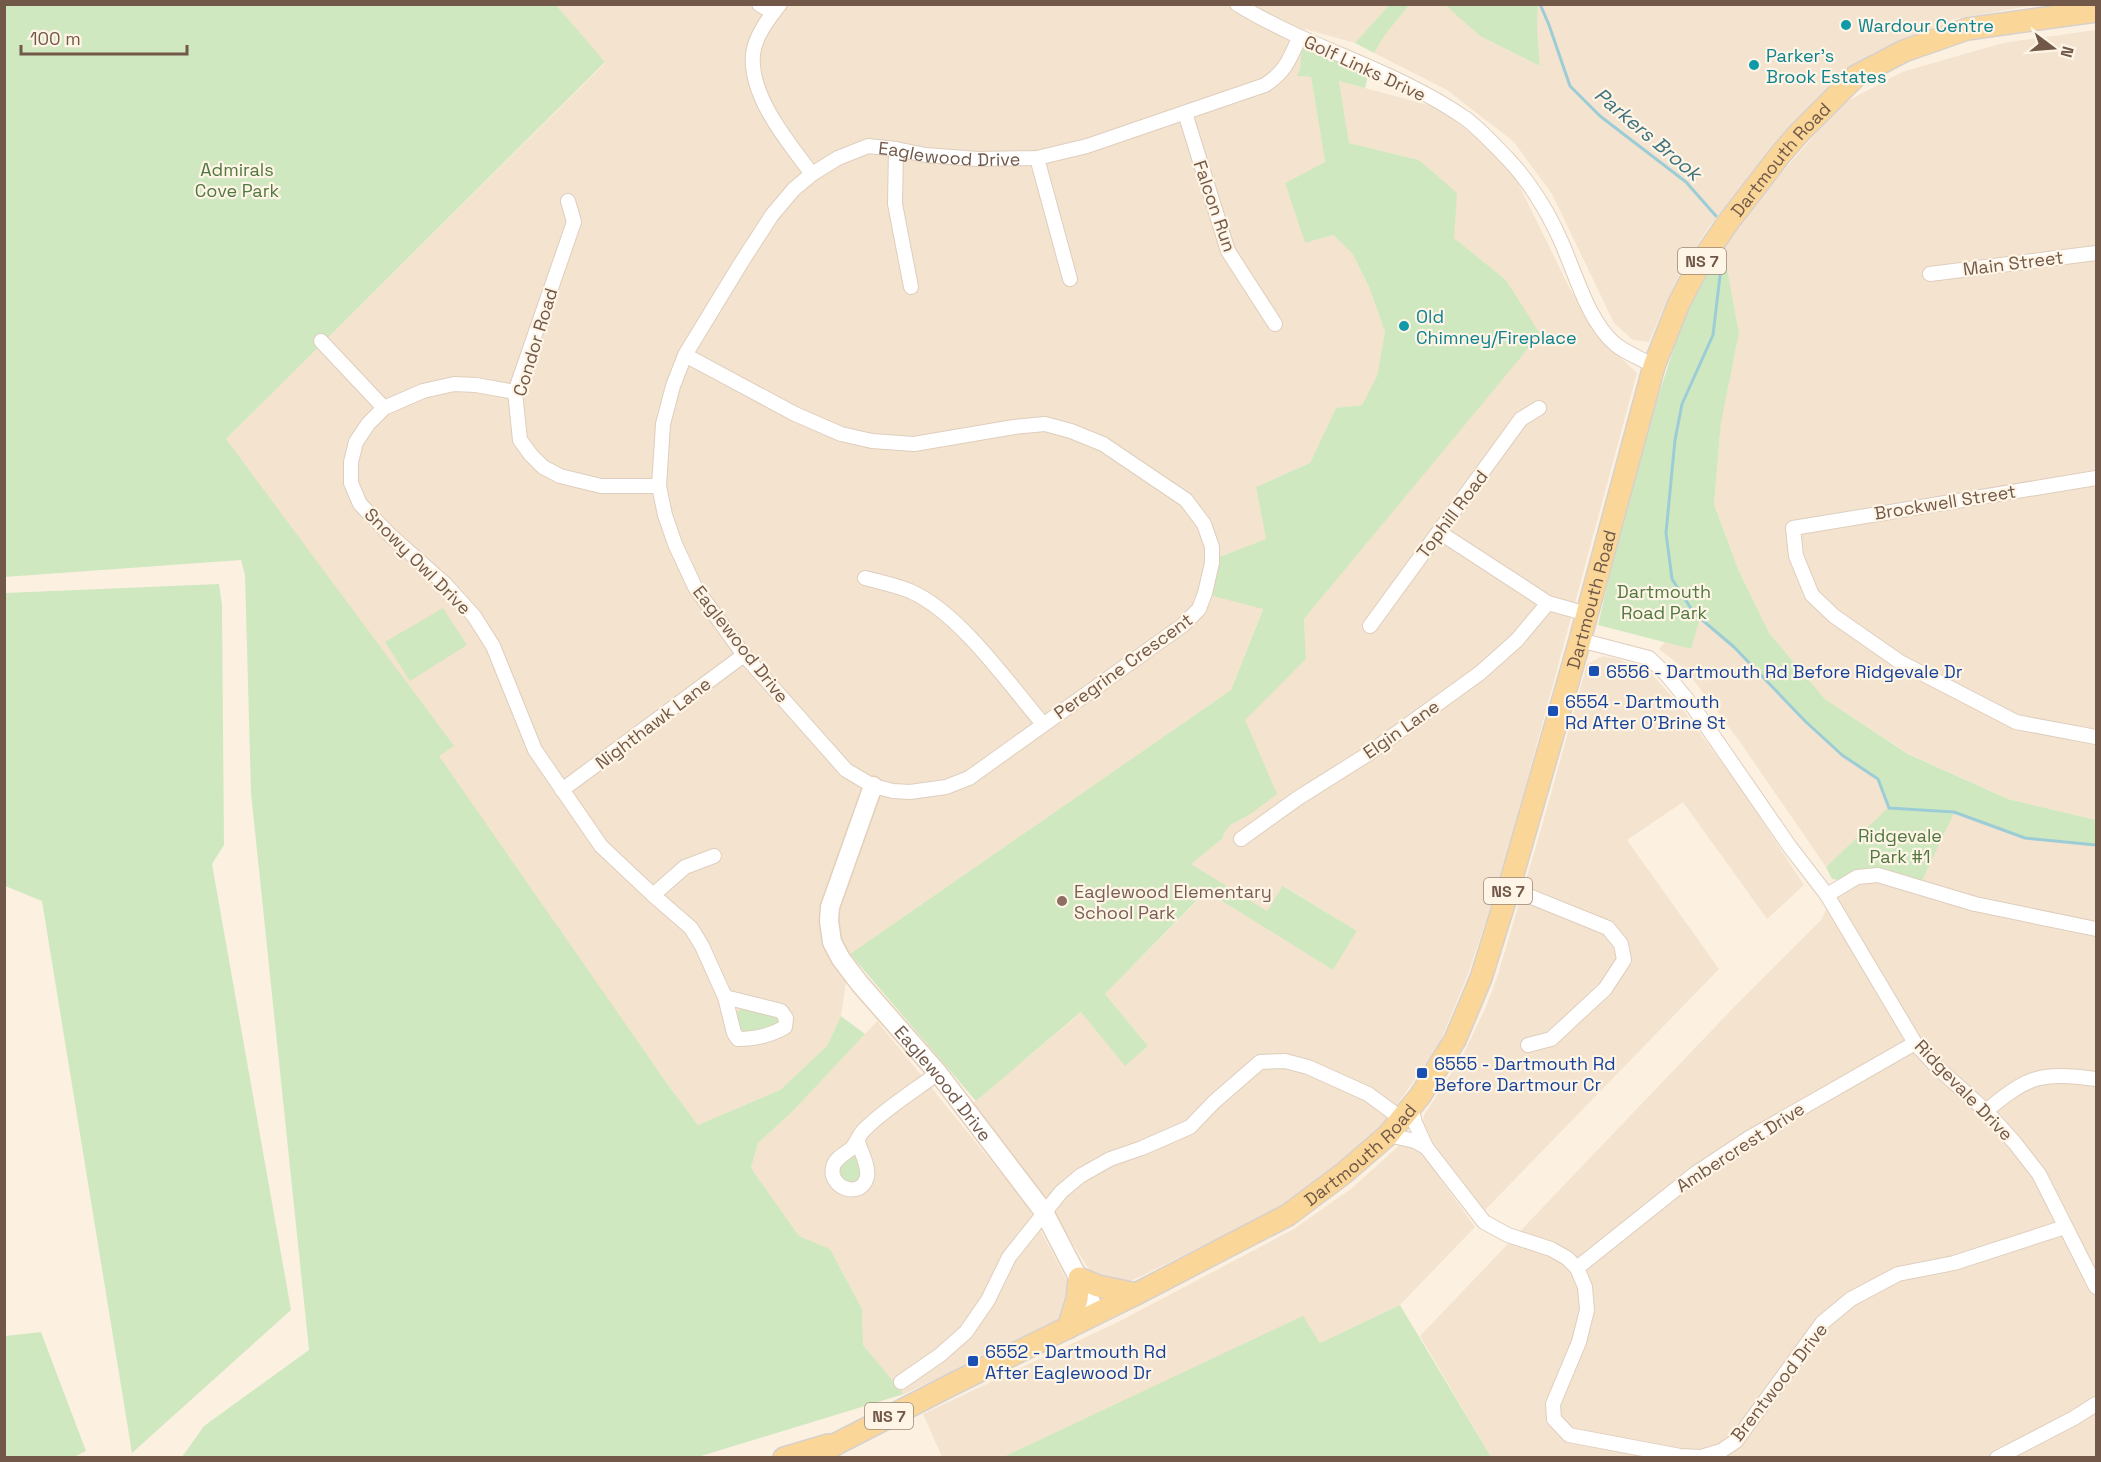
<svg xmlns="http://www.w3.org/2000/svg" width="2101" height="1462" font-family="'Space Grotesk',sans-serif">
<style>
.residential{fill:#f3e3cf}
.green{fill:#d0e8c0}
.lines{fill:none;stroke-linecap:round;stroke-linejoin:round}
.stream{stroke:#9ccdd6;stroke-width:3}
.street-casing{stroke:#dfcebd;stroke-width:16}
.secondary-casing{stroke:#e4cfbb;stroke-width:21}
.primary-casing{stroke:#d8d0cc;stroke-width:24}
.street{stroke:#fff;stroke-width:14}
.secondary{stroke:#fff;stroke-width:18}
.primary{stroke:#fad799;stroke-width:21}
.culture-dot{fill:#0f9aa8;stroke:#fff5e6;stroke-width:2}
.transit-dot{fill:#1a4fb4;stroke:#fff5e6;stroke-width:2}
.education-dot{fill:#8d6e63;stroke:#fff5e6;stroke-width:2}
.labels{text-anchor:middle;dominant-baseline:central;stroke-width:4.5;stroke-linejoin:round;paint-order:stroke}
.shield{fill:#fff5e6;stroke:#9c8777;stroke-width:1.5}
.shield-label{font-size:16px;font-weight:bold;fill:#725848}
.culture-label{font-size:18px;fill:#0d838f;stroke:#fff5e6;text-anchor:start}
.street-label{font-size:18px;fill:#725848;stroke:#fff5e6}
.park-label{font-size:18px;fill:#517841;stroke:#fff5e6}
.transit-label{font-size:18px;fill:#164399;stroke:#fff5e6;text-anchor:start}
.education-label{font-size:18px;fill:#785e54;stroke:#fff5e6;text-anchor:start}
.water-label{font-size:20px;font-style:italic;fill:#3f737f;stroke:#fff5e6}
</style>
<rect width="100%" height="100%" fill="#fcf1e1"/>
<path class="residential" d="M556,5h833l-34,38 -50,-14 -3,13 -2,26 -2,8 13,1 14,85 -40,21 20,60 28,-8 19,18 17,34 16,45 -8,44 -15,29 -26,3 -26,55 -54,24 10,52 -47,18 -2,22 46,29 -32,82 -381,264 -9,62 -14,30 -47,44 -82,35 -30,-40 -451,-637 388,-385z
M1409,5h36l35,31 60,30 -3,-39 1,-22h497l-81,14 -81,34 -76,65 -89,110 -21,33 -20,39 -18,42 -16,-2 -19,-17 -62,-129 -38,-52 -67,-52 -73,-37 11,-18z
M2095,30l1,7v783l-88,-21 -99,-45 -84,-55 -56,-66 -31,-64 -24,-65 7,-81 18,-90 -16,-87 47,-60 72,-82 60,-32 101,-29z
M1339,81l93,25 21,13 30,24 33,36 54,110 25,44 42,40 -136,504 -33,97 -29,71 -55,78 -54,50 -54,37 -151,74 -15,-4 -20,-9 -37,-59 -80,-109 109,-91 43,53 23,-19 -43,-52 102,-103 126,79 24,-39 -73,-45 -17,26 -76,-48 32,-26 1,-5 6,-8 19,-10 -5,-95 62,-61 -2,-40 235,-285 -33,-54 -52,-42 -35,-78 -70,-17z
M1699,617l35,30 77,79 32,29 35,24 11,29 -63,59 -86,-125 -54,-72 -27,-21 6,-7 26,7z
M1603,656l15,3 32,13 31,35 63,86 60,92 -37,34 -84,-117 -56,38 92,129 -234,241 -63,-82 2,-13 39,-60 23,-48 11,-29 45,-152 45,-162z
M1954,812l71,26 71,7v612h-605l-71,-121 316,-331 86,-86 17,-39 17,-8 63,14z
M877,1021l150,184 40,76 4,16 -8,20 -36,20 -123,57 -41,-49 -1,-36 -32,-60 -31,-13 -48,-68 7,-25 33,-30z
M1403,1142l14,5 58,80 -75,78 -80,38 -17,-26 -300,140h-61l-19,-43 197,-93 174,-92 58,-41z"/>
<path class="green" d="M5,5h551l49,57 -379,377 228,307 -15,10 229,329 30,40 82,-35 47,-44 14,-30 24,18 -74,79 -33,30 -7,25 48,68 31,13 32,60 1,36 41,49 -206,63h-516l22,-31 105,-76 -58,-557 -6,-218 -4,-15 -236,17z
M1389,5h20l-24,30 -11,18 -19,-10z
M1445,5h93l-1,22 3,39 -60,-30z
M1302,42l68,27 -5,19 -26,-7 10,62 70,17 38,33 -3,45 52,42 34,54 -236,285 2,40 -61,61 32,74 -28,21 -19,10 -6,8 -1,5 -32,26 76,47 16,-25 74,45 -24,39 -127,-79 -101,103 43,52 -23,20 -44,-54 -105,89 -126,-147 381,-264 32,-81 -50,-13 6,-39 47,-18 -10,-52 54,-24 26,-55 26,-3 15,-29 8,-44 -16,-45 -17,-34 -19,-18 -28,8 -20,-60 40,-21 -14,-85 -14,-1 3,-8z
M1723,246l16,87 -18,90 -7,81 24,65 31,64 56,66 83,55 100,45 88,21v25l-71,-7 -71,-25 -35,74 -63,-15 -17,8 -7,-1 -6,-12 62,-59 -10,-29 -35,-24 -32,-29 -77,-79 -34,-29 -9,31 -93,-24 35,-152 56,-171z
M219,584l3,21 2,240 -12,19 79,446 -159,143 -90,-552 -37,-15v-293z
M443,608l24,37 -57,36 -25,-39z
M742,1008l35,7 2,12 -39,8 -7,-20z
M855,1153l6,20 -2,8 -11,5 -9,-9v-8l8,-10z
M1400,1305l91,152h-488l300,-141 17,27z
M41,1332l45,119 -12,6h-69v-121z"/>
<g class="lines">
<path class="stream" d="M1540,4l9,21 21,61 30,30 86,66 30,34
M1722,259l-9,76 -31,69 -7,36 -9,93 6,46 22,34 40,34 71,74 37,34 36,24 11,29 65,4 71,26 71,7"/>
<defs>
<g id="street">
<path d="M759,4l14,9"/>
<path d="M780,4c-11,14 -25,32 -27,50 -4,42 35,88 59,120"/>
<path d="M1237,4c73,45 157,65 228,114 15,11 30,28 43,41 21,22 40,53 52,80 15,32 27,81 55,105 11,9 27,15 39,22"/>
<path d="M1185,113l43,138 47,73"/>
<path d="M896,149l-1,55 16,83"/>
<path d="M1037,158l33,121"/>
<path d="M568,201l6,21 -59,170 5,48 11,15 12,12 17,9 41,10h58"/>
<path d="M1930,274l166,-21"/>
<path d="M321,341l63,67"/>
<path id="s1" d="M685,355l110,59 46,20 31,7 42,3 100,-17 31,-3 26,7 32,13 83,56 18,24 8,23v16l-7,30 -6,16 -16,16 -214,153 -23,9 -36,5 -17,-1 -20,-5 -27,-16 -102,-115 -49,-68 -20,-43 -10,-29 -6,-29 4,-62 10,-38 12,-31 56,-92 31,-48 22,-26 18,-15 26,-16 30,-12 28,3 29,6 53,4 59,-1 50,-12 178,-61c20,-13 25,-26 34,-47"/>
<path d="M515,392l-39,-7 -22,-1 -31,7 -39,17 -16,16 -12,18 -5,20v21l9,21 31,32 54,48 29,32 19,30 42,104 66,96 52,49 38,33 11,18 23,51 9,36 4,6c18,0 32,-3 47,-12l1,-9 -5,-7 -56,-14"/>
<path d="M2096,478l-303,50 3,28 16,39 22,21 66,46 116,60 80,15"/>
<path d="M1439,532l109,71 39,11"/>
<path d="M865,578c15,4 30,7 45,13 50,22 98,92 133,133"/>
<path d="M1370,626l151,-207 18,-11"/>
<path d="M1580,640l69,18 18,17 27,33 96,139 37,48 88,148 23,25 48,43 28,31 25,32 57,113"/>
<path d="M562,790l182,-135"/>
<path d="M1241,839l57,-41 70,-44 112,-81 37,-33 31,-37"/>
<path d="M1509,888l99,40 13,16 3,16 -19,29 -54,50 -23,6"/>
<path d="M653,895l32,-28 29,-11"/>
<path d="M1827,895l30,-18 21,-2 97,29 121,25"/>
<path d="M1411,1107l4,16 11,24 58,75 24,13 43,14 16,9 10,10 8,19 2,23 -8,32 -26,62 1,15 15,16 111,21 21,1 20,-6 15,-10 86,-118 29,-24 47,-25 56,-11 111,-36"/>
<path d="M1986,1111c43,-36 55,-39 110,-32"/>
<path d="M1388,1135l27,6 11,6"/>
<path d="M858,1142c3,10 11,24 9,35 -6,23 -39,11 -34,-10 2,-9 12,-13 19,-19 5,-6 7,-14 13,-19 21,-21 49,-38 73,-56"/>
<path d="M1577,1268l119,-95 53,-35 166,-95"/>
<path d="M901,1382l39,-27 26,-23 22,-32 21,-43 52,-65 19,-16 30,-17 32,-11 48,-21 24,-25 46,-40 25,-1 23,6 60,27 34,25"/>
<path d="M1997,1458l77,-40 22,-14"/>
</g>
<g id="secondary">
<path id="s2" d="M873,786l-43,121 -1,14 3,21 9,17 19,25 78,89 106,139 53,102"/>
</g>
<g id="primary">
<path d="M1068,1328l9,-29 2,-21 19,8 38,8"/>
<path d="M784,1458l44,-13"/>
<path id="s3" d="M814,1458l24,-15 117,-60 181,-89 152,-79 56,-42 44,-38 32,-39 35,-56 26,-62 28,-90 71,-248 74,-274 25,-63 21,-40 29,-42 51,-66 20,-23 56,-56 48,-25 63,-22 129,-18"/>
</g>
</defs>
<use href="#street" class="street-casing"/>
<use href="#secondary" class="secondary-casing"/>
<use href="#primary" class="primary-casing"/>
<use href="#street" class="street"/>
<use href="#secondary" class="secondary"/>
<use href="#primary" class="primary"/>
</g>
<g class="culture-dot">
<circle cx="1846" cy="25" r="6"/>
<circle cx="1754" cy="65" r="6"/>
<circle cx="1404" cy="326" r="6"/>
</g>
<g class="transit-dot">
<rect x="1588" y="665" width="12" height="12" rx="3"/>
<rect x="1547" y="705" width="12" height="12" rx="3"/>
<rect x="1416" y="1067" width="12" height="12" rx="3"/>
<rect x="967" y="1355" width="12" height="12" rx="3"/>
</g>
<circle class="education-dot" cx="1062" cy="901" r="6"/>
<g class="labels">
<g class="shield">
<rect x="1678" y="248" width="48" height="26" rx="4.5"/>
<rect x="1484" y="878" width="48" height="26" rx="4.5"/>
<rect x="865" y="1403" width="48" height="26" rx="4.5"/>
</g>
<g class="shield-label">
<text x="1702" y="261">NS 7</text>
<text x="1508" y="891">NS 7</text>
<text x="889" y="1416">NS 7</text>
</g>
<g class="culture-label">
<text x="1858" y="25">Wardour Centre</text>
<text x="1766" y="55">Parker's<tspan x="1766" dy="21">Brook Estates</tspan></text>
<text x="1416" y="316">Old<tspan x="1416" dy="21">Chimney/Fireplace</tspan></text>
</g>
<g class="street-label">
<text transform="translate(1365 68) rotate(25)">Golf Links Drive</text>
<text stroke="none"><textPath href="#s1" startOffset="1924">Eaglewood Drive</textPath></text>
<text stroke="none"><textPath href="#s3" startOffset="1725">Dartmouth Road</textPath></text>
<text transform="translate(1215 206) rotate(71)">Falcon Run</text>
<text transform="translate(2013 263) rotate(-7)">Main Street</text>
<text transform="translate(535 342) rotate(-73)">Condor Road</text>
<text transform="translate(1945 502) rotate(-9)">Brockwell Street</text>
<text transform="translate(1452 514) rotate(-53)">Tophill Road</text>
<text transform="translate(418 561) rotate(45)">Snowy Owl Drive</text>
<text stroke="none"><textPath href="#s3" startOffset="1239">Dartmouth Road</textPath></text>
<text transform="translate(741 644) rotate(52)">Eaglewood Drive</text>
<text transform="translate(1123 666) rotate(-36)">Peregrine Crescent</text>
<text transform="translate(653 723) rotate(-37)">Nighthawk Lane</text>
<text transform="translate(1401 729) rotate(-35)">Elgin Lane</text>
<text stroke="none"><textPath href="#s2" startOffset="344">Eaglewood Drive</textPath></text>
<text transform="translate(1964 1090) rotate(46)">Ridgevale Drive</text>
<text transform="translate(1740 1147) rotate(-33)">Ambercrest Drive</text>
<text stroke="none"><textPath href="#s3" startOffset="627">Dartmouth Road</textPath></text>
<text transform="translate(1779 1382) rotate(-52)">Brentwood Drive</text>
</g>
<g class="park-label">
<text x="237" y="169">Admirals<tspan x="237" dy="21">Cove Park</tspan></text>
<text x="1664" y="591">Dartmouth<tspan x="1664" dy="21">Road Park</tspan></text>
<text x="1900" y="835">Ridgevale<tspan x="1900" dy="21">Park #1</tspan></text>
</g>
<g class="transit-label">
<text x="1606" y="671">6556 - Dartmouth Rd Before Ridgevale Dr</text>
<text x="1565" y="701">6554 - Dartmouth<tspan x="1565" dy="21">Rd After O'Brine St</tspan></text>
<text x="1434" y="1063">6555 - Dartmouth Rd<tspan x="1434" dy="21">Before Dartmour Cr</tspan></text>
<text x="985" y="1351">6552 - Dartmouth Rd<tspan x="985" dy="21">After Eaglewood Dr</tspan></text>
</g>
<g class="education-label">
<text x="1074" y="891">Eaglewood Elementary<tspan x="1074" dy="21">School Park</tspan></text>
</g>
<g class="water-label">
<text transform="translate(1648 134) rotate(40)">Parkers Brook</text>
</g>
</g>
<rect width="2101" height="1462" fill="none" stroke="#725848" stroke-width="12"/>
<g transform="translate(2053 48) rotate(106)" stroke="#fff5e6" stroke-width="4.5" paint-order="stroke">
<path d="M0-4.5L10 22L0 15L-10 22Z" fill="#725848"/>
<text y="-9" font-size="16" font-weight="bold" text-anchor="middle" fill="#725848">N</text>
</g>
<path d="M21 45v9h166v-9" fill="none" stroke="#725848" stroke-width="3"/>
<text x="30" y="45" font-size="18" fill="#725848" stroke="#fff5e6" stroke-width="4.5" paint-order="stroke">100 m</text>
</svg>
